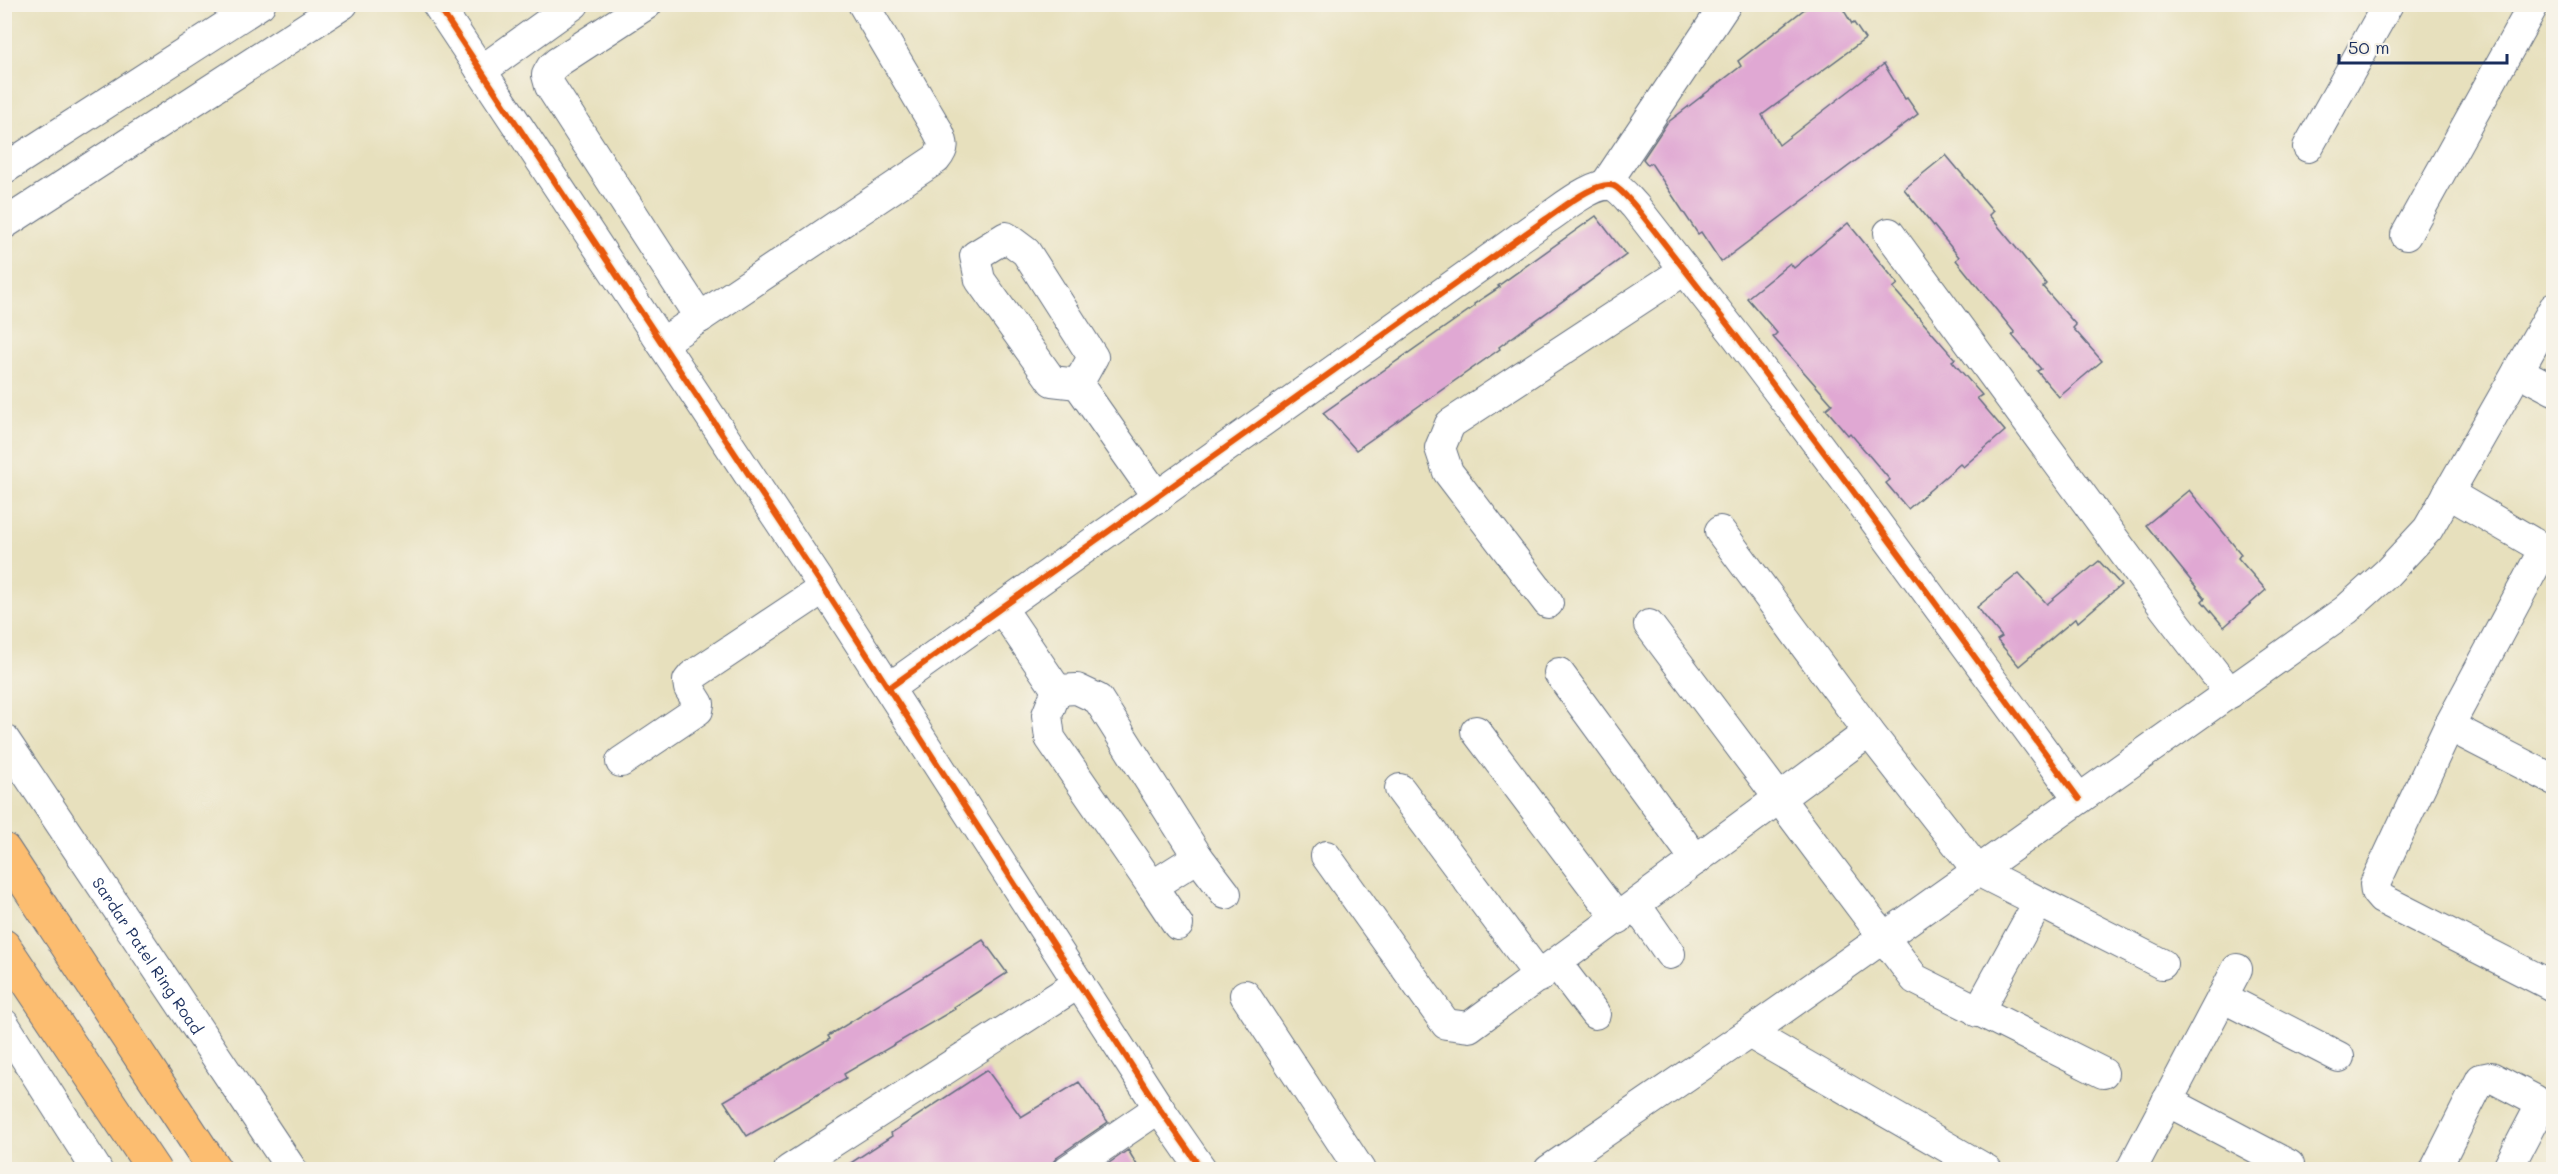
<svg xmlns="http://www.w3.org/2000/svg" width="2558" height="1174" font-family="Mali,sans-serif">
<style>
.building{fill:#e0a8d3}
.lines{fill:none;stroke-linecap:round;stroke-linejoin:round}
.minor-casing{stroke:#626d7f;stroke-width:32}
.highway-casing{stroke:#626d7f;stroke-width:35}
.minor{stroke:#fff;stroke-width:30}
.highway{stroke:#fcbd6f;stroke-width:33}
.cycleway-casing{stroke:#f7f3e8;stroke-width:10}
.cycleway{stroke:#e8590c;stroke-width:6}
.labels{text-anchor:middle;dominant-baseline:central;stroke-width:4.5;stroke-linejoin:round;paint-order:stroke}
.street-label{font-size:16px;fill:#1b2f5e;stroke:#f7f3e8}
</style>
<rect width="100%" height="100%" fill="#f7f3e8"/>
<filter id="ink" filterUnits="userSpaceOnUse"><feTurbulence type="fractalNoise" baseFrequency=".0167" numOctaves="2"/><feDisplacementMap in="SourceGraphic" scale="12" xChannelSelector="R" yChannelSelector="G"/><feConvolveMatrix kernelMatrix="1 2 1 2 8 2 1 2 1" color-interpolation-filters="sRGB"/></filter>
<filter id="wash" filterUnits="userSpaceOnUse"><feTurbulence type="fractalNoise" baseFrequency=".008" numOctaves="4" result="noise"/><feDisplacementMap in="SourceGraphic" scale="24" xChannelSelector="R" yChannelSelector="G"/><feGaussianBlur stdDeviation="1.35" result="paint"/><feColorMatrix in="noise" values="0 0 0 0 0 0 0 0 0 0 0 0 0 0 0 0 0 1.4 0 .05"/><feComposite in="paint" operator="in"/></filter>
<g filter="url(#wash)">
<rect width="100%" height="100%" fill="#e7e0bd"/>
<g id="blocks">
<path class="building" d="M1811,4h29l12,20 2,-1 11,16 -103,76 17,30 105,-81 21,35 2,-1 11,16 -197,148 -20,-30 -3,2 -47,-71 -3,2 -5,-6 24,-36 74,-57 -3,-5z
M1946,155l47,56 -4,4 57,69 -3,3 33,38 -3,3 29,33 -43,36 -22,-26 4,-2 -29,-34 3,-2 -59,-73 3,-3 -55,-68z
M1596,216l30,39 -127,92 1,2 -144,101 -33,-37 152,-107 -1,-2 26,-17 -2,-1z
M1848,223l50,61 -5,4 62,71 -3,2 30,34 -5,3 28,33 -42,36 -3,-3 -52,45 -22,-26 4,-3 -40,-47 -2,2 -22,-26 6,-5 -59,-67 4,-4 -30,-35 43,-35 4,5z
M2189,490l52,64 -3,4 28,32 -42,37 -22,-26 3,-3 -59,-73z
M2099,561l22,24 -43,37 -2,-4 -57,48 -22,-26 5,-3 -25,-30 42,-34 28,31z
M983,940l24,33 -53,34 1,2 -111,65 2,4 -99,58 -23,-35 106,-62 -2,-3z
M987,1070l34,47 58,-35 29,40 -50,34 -5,6 -2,8h-211l52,-34 -1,-3z
M1128,1150l12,20h-41z"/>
</g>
</g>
<g filter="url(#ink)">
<use href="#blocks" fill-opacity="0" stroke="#626d7f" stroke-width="1.5"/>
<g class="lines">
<defs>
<g id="minor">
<path d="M437,4l387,584 335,520 43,62"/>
<path d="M647,4l-89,58 -7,6 -4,7 3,11 150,232"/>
<path d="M481,71l93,-67"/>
<path d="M2308,147l80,-143"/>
<path d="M4,169l256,-165"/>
<path d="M1605,185l121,-181"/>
<path d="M4,224l339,-220"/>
<path d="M1889,233l277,377 64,83"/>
<path d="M2406,235l128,-231"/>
<path d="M662,343l274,-184c9,-11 8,-15 2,-28l-75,-127"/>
<path d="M2518,371l36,19"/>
<path d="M1078,384l-26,-3 -72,-101 -5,-24 31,-19 20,15 67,105 -15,27 80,114"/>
<path d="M2448,493l106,62"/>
<path d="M1720,531l149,201 109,139 184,93"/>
<path d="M2544,549l-95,177 -74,158 1,8 6,7 172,88"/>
<path d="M1548,603l-100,-131 -8,-24 10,-24 233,-153"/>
<path d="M1002,609l55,81 -10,25 3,23 102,148 46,-29 -100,-158 -21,-10 -20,1"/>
<path d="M1649,625l266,354 188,94"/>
<path d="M1559,673l137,187"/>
<path d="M889,688l657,-469c14,-9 51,-40 68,-33 8,4 15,14 21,20l103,132 115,153 226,308"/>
<path d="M2449,726l105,54"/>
<path d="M1476,731l142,188"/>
<path id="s1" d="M4,739l288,431"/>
<path d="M621,762l77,-52 1,-6 -10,-16 -1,-7 4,-5 132,-88"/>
<path d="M1400,789l140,188"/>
<path d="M1326,856l120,168 23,3 400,-295"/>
<path d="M1198,857l28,37"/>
<path d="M1152,886l26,39"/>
<path d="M1636,905l34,49"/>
<path d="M1557,964l38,50"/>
<path d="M1245,995l115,175"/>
<path d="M2222,997l117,60"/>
<path d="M1978,1012l60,-109"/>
<path d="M4,1024l93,146"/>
<path d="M1749,1033l238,137"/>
<path d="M2167,1101l122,64"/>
<path d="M789,1170l290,-187"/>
<path d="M1068,1170l91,-62"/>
<path d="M1549,1170l200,-137 597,-423 41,-37 41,-44 126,-221"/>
<path d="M2131,1170l106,-201"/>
<path d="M2435,1170l46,-91 10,-2 44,23 5,7 -33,63"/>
</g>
<path id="highway" d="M4,850l211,320
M4,946l150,224"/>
</defs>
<use href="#minor" class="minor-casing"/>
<use href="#highway" class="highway-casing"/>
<use href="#minor" class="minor"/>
<use href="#highway" class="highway"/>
<defs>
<path id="cycleway" d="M437,4l387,584 335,520 43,62
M889,688l657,-469c14,-9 51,-40 68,-33 8,4 15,14 21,20l103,132 115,153 226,308"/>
</defs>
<use href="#cycleway" class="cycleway-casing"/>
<use href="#cycleway" class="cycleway"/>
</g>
</g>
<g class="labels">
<g class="street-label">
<text stroke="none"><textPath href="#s1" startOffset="260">Sardar Patel Ring Road</textPath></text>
</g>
</g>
<rect width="2558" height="1174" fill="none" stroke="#f7f3e8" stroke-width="24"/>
<path d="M2339 54v9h168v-9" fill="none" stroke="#1b2f5e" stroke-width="3"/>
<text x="2348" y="54" font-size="18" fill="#1b2f5e" stroke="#f7f3e8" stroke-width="4.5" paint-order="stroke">50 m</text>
</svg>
